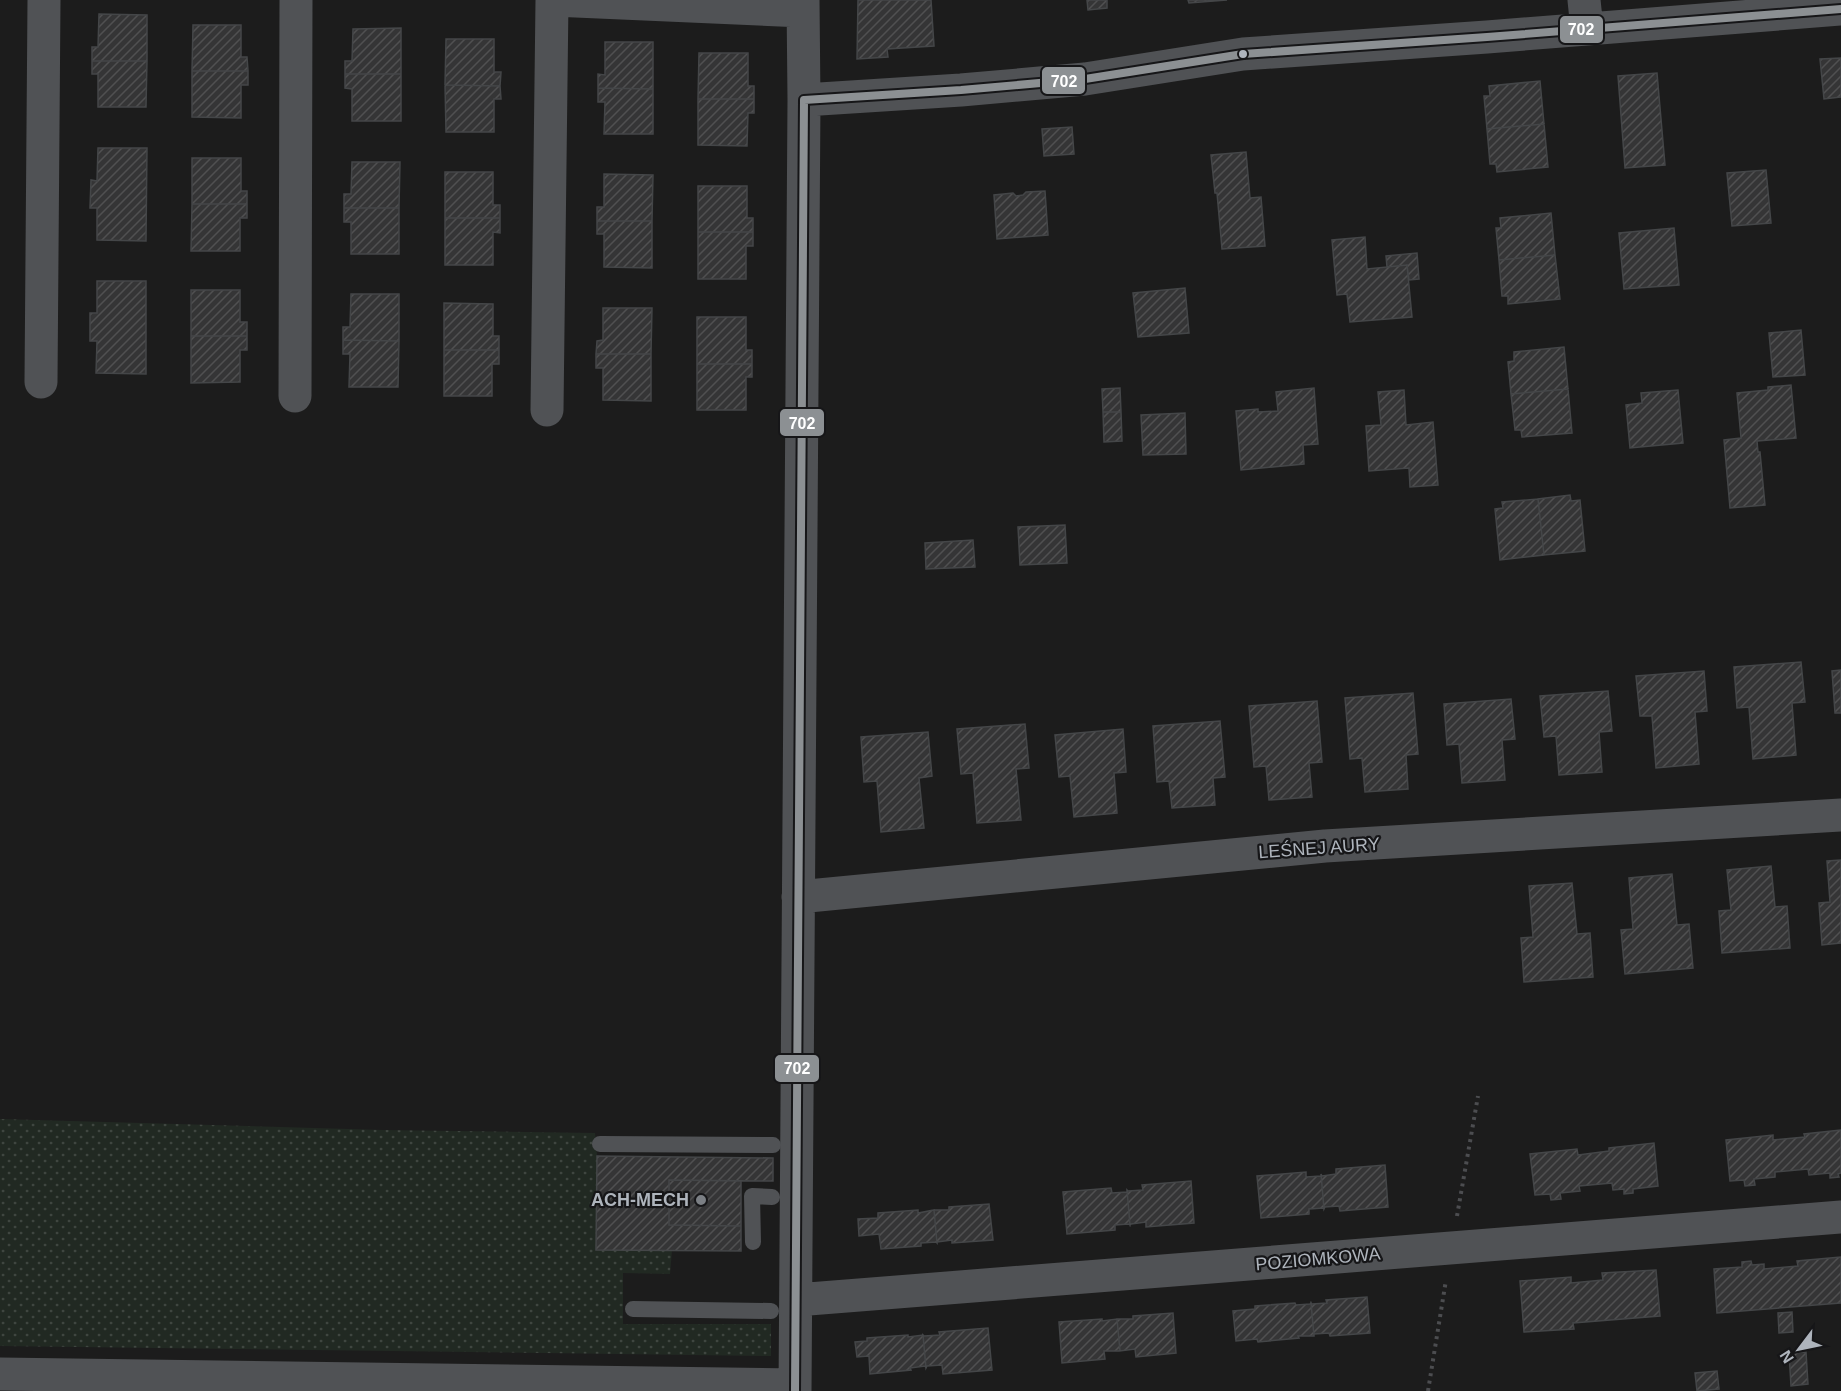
<svg xmlns="http://www.w3.org/2000/svg" width="1841" height="1391" font-family="Helvetica,sans-serif">
<style>
.green{fill:url(#green-dots)}
.building{fill:url(#building-hatch);stroke:#444648;stroke-width:1.5}
.lines{fill:none;stroke-linecap:round;stroke-linejoin:round}
.path{stroke:#4c4d50;stroke-width:4;stroke-dasharray:3 4.5;stroke-linecap:butt}
.lane{stroke:#505255;stroke-width:16}
.street{stroke:#505255;stroke-width:33}
.bus-1-casing{stroke:#161618;stroke-width:12}
.bus-1{stroke:#8c9093;stroke-width:8}
.bus-dot{fill:#aeb4bc;stroke:#161618;stroke-width:2}
.poi-dot{fill:#7b7f84;stroke:#161618;stroke-width:2}
.labels{text-anchor:middle;dominant-baseline:central;stroke-width:4.5;stroke-linejoin:round;paint-order:stroke}
.street-label{font-size:18px;fill:#aeb4bc;stroke:#161618}
.poi-label{font-size:18px;font-weight:bold;fill:#aeb4bc;stroke:#161618;text-anchor:end}
.line-badge{stroke:#161618;stroke-width:2}
.badge-label{font-size:16px;text-anchor:middle;font-weight:bold;fill:#fff}
</style>
<defs>
<pattern id="green-dots" width="8" height="8" patternUnits="userSpaceOnUse" patternTransform="scale(1.5)"><rect width="8" height="8" fill="#212922"/><path d="M2 2h.1M6 6h.1" fill="none" stroke="#3f4640" stroke-width="1.8" stroke-linecap="round"/></pattern>
<pattern id="building-hatch" width="6" height="6" patternUnits="userSpaceOnUse" patternTransform="scale(1.5)"><rect width="6" height="6" fill="#353536"/><path d="M-1 1l2-2M0 6l6-6M5 7l2-2" fill="none" stroke="#505051"/></pattern>
</defs>
<rect width="100%" height="100%" fill="#1c1c1c"/>
<path class="green" d="M0,1119l383,11 212,3 2,23 75,94 -2,24 -47,-1v51h148v32l-771,-10z"/>
<path class="building" d="M858,0h73l3,46 -47,3 1,8 -31,2z
M1087,0h20v8l-19,2z
M1188,0h39l-38,3z
M99,14l48,1v46h-55v-14h6z
M193,25h48v32h6l1,14h-56z
M401,28v46h-56v-13h7l1,-32z
M446,39h48v33h7l-1,14 -55,-1z
M605,42h48v47l-55,-1v-14l7,1z
M699,53h49v33h6v13h-56z
M1841,58v39l-17,2 -4,-40z
M92,61h55l-1,46h-48v-33h-6z
M192,71h56v14h-7v33l-49,-1z
M1657,73l8,92 -40,3 -7,-92z
M345,74h56v47h-49v-32l-7,-1z
M1540,81l4,43 -57,5 -3,-33h6l-1,-10z
M445,85l55,1 1,13h-7v33h-48z
M598,88l55,1v45h-49l1,-32h-7z
M698,99h56v14h-6l-1,33 -49,-1z
M1544,124l4,43 -51,5 -1,-8h-6l-3,-35z
M1072,127l2,27 -30,2 -2,-27z
M98,148h49l-1,93 -49,-1v-32h-7l1,-28 6,1z
M1246,152l4,46 11,-1 4,49 -43,3 -5,-56h-2l-4,-38z
M192,158h49v33h6v13h-55z
M352,162h48l-1,46h-55v-14h7z
M1766,170l5,53 -39,3 -5,-53z
M445,172h48v33h7v13h-55z
M604,174l49,1 -1,46h-55v-14h7z
M698,186h49v32h6v14h-55z
M1045,191l3,44 -51,4 -3,-44 19,-2 3,3 7,-1 3,-3z
M192,204h55v14h-7v33h-49z
M344,208h55v46h-48v-32h-7z
M1551,213l4,42 -56,5 -3,-32h5l-1,-10z
M445,218h55v15l-7,-1v33h-48z
M597,221h55v47l-48,-1v-33h-7z
M1674,228l5,57 -55,4 -5,-56z
M698,232h55v14h-7v33h-48z
M1365,237l2,32 40,-4 5,52 -62,5 -3,-28 -10,1 -5,-55z
M1417,253l2,26 -10,1 -2,-15 -20,2 -1,-11z
M1555,255l5,44 -52,5v-8h-6l-3,-36z
M97,281h49v93l-50,-1 1,-32h-7v-28h7z
M1185,288l4,45 -51,4 -5,-44z
M191,290h49v32h7v14h-56z
M351,294h48v47l-56,-1v-13h7z
M444,303l49,1v32h6v14h-55z
M603,308h49l-1,46h-55l1,-13 6,-1z
M697,317h49v33h6v14h-55z
M1801,330l4,45 -32,2 -4,-44z
M191,336h56v14h-7v32l-49,1z
M343,340l56,1 -1,46h-49l1,-33h-7z
M1564,347l4,42 -57,5 -3,-32 6,-1v-9z
M444,350h55v14h-7v32h-48z
M596,354h55v47l-48,-1v-32h-7z
M697,364h55v13h-6v33h-49z
M1791,385l5,53 -39,3 1,11h2l5,53 -35,3 -6,-68 17,-2 -4,-45 31,-3v-3z
M1120,388l1,24h-18l-1,-23z
M1314,388l4,56 -15,1 1,19 -63,6 -5,-59 22,-2v3l20,-1 -2,-19z
M1568,389l4,44 -50,4 -1,-7h-6l-4,-36z
M1404,390l2,35 27,-3 5,63 -28,2 -1,-19 -40,3 -3,-45 15,-1 -3,-33z
M1678,390l5,53 -53,5 -4,-43 16,-2 -1,-10z
M1103,412h18l1,29 -18,1z
M1185,413l1,41 -43,1 -2,-40z
M1570,495l1,6 9,-1 5,51 -41,4 -6,-56z
M1538,499l6,56 -44,5 -5,-51 8,-1 -1,-6z
M1065,525l2,38 -47,2 -2,-38z
M973,540l2,27 -49,2 -1,-26z
M1801,662l4,40 -13,1 4,52 -43,4 -4,-52 -12,1 -3,-41z
M1841,670v43h-6l-3,-42z
M1704,671l3,40 -12,1 4,52 -43,4 -4,-52h-12l-4,-40z
M1608,691l4,40 -13,1 3,40 -43,3 -3,-39 -12,1 -4,-41z
M1413,693l5,61 -12,1 2,34 -43,3 -3,-34 -12,1 -5,-61z
M1511,699l4,40 -13,1 3,40 -43,3 -3,-39 -12,1 -3,-41z
M1317,701l5,61 -13,1 3,34 -43,3 -3,-34 -12,1 -5,-61z
M1220,721l5,56 -12,1 2,27 -43,3 -3,-27 -12,1 -4,-56z
M1025,724l4,44 -13,1 5,51 -44,3 -4,-50 -12,1 -4,-45z
M1123,729l3,43 -12,1 3,40 -43,4 -4,-41 -11,1 -4,-42z
M928,732l4,44 -13,2 5,50 -43,4 -4,-51 -13,1 -3,-45z
M1841,860v83l-19,2 -3,-42 11,-1 -3,-41z
M1771,866l4,41 12,-1 3,42 -68,5 -3,-42 12,-1 -4,-40z
M1672,874l5,51 12,-1 4,44 -68,6 -4,-44 12,-1 -4,-51z
M1572,883l5,51 13,-1 3,44 -69,5 -3,-44 12,-1 -4,-51z
M1841,1130v43l-3,1 1,3 -9,1v-5l-21,2 -1,-6 -33,3v5l-21,2 1,6 -10,1 -1,-6 -14,1 -4,-41 47,-5v5l32,-3 -1,-3z
M1654,1143l4,43 -25,3v4l-9,1v-5l-11,1 -1,-7 -33,3 1,5 -20,2 1,6 -10,1 -1,-6 -15,1 -5,-41 47,-5 1,6 31,-4v-3z
M597,1156l176,2v23l-104,-1v45l72,1v25l-145,-1z
M1385,1165l3,42 -48,4 -1,-5 -14,1 -1,2 -3,-35 1,2 14,-2v-5z
M1306,1172v5l15,-1v-2l3,35v-1l-15,1v5l-48,4 -4,-42z
M669,1180l72,1v45l-72,-1z
M1191,1181l3,42 -48,4v-5l-15,2 -1,1 -3,-35 1,1 15,-1 -1,-5z
M1111,1188l1,5 15,-1v-2l3,35 -1,-1 -14,1v5l-48,4 -4,-42z
M989,1204l4,36 -41,3v-3l-15,2v1l-3,-33h15v-3z
M918,1210v3l16,-3 3,33 -1,-1 -15,1v3l-40,3 -2,-15 -20,2 -1,-17 20,-1v-5z
M1841,1257v46l-124,10 -3,-44 28,-2v-5l9,-1 1,4 12,-1v5l34,-3 -1,-5z
M1656,1270l4,46 -87,7 1,6 -50,3 -4,-51 51,-4v6l32,-3 -1,-7z
M1367,1297l3,36 -40,3 -1,-3 -15,1v2l-3,-33 1,1 15,-1 -1,-3z
M1295,1303l1,2 14,-1 1,-1 3,33h-16l1,2 -41,4 -1,-3 -21,2 -3,-30 22,-2v-3z
M1792,1312l1,20 -14,1 -1,-20z
M1173,1313l3,40 -40,4 -1,-8 -15,2 -3,-32h16v-3z
M1102,1319v2l15,-2 3,32h-16l1,8 -43,4 -3,-41z
M988,1328l4,42 -49,4 -1,-9 -15,1 -1,2 -3,-33 1,1 16,-1 -1,-3z
M908,1335v2l15,-2 3,33 -1,-2 -15,2 1,2 -41,4 -1,-18 -12,1 -2,-15 12,-1v-3z
M1806,1352l2,32 -17,2 -2,-33z
M1717,1371l2,18 -22,2 -2,-18z"/>
<g class="lines">
<path class="path" d="M1457,1216l21,-120
M1428,1391l18,-111"/>
<path class="lane" d="M600,1144l173,1
M753,1242l-1,-46 20,1
M633,1309l138,2"/>
<path class="street" d="M553,0l250,11
M1584,0l3,29
M804,100l157,-10 124,-11 158,-25 244,-17 354,-28
M41,382l3,-382
M295,396l1,-396
M547,410l5,-410
M798,897l527,-51 516,-31
M796,1300l1045,-83
M0,1374l795,11
M795,1391l9,-1291 -1,-100"/>
<defs>
<path id="bus-1" d="M804,100l157,-10 124,-11 158,-25 244,-17 354,-28
M795,1391l9,-1291"/>
</defs>
<use href="#bus-1" class="bus-1-casing"/>
<use href="#bus-1" class="bus-1"/>
</g>
<circle class="bus-dot" cx="1243" cy="54" r="5"/>
<circle class="poi-dot" cx="701" cy="1200" r="6"/>
<g class="labels">
<g class="street-label">
<text transform="translate(1319 848) rotate(-4)">LEŚNEJ AURY</text>
<text transform="translate(1318 1259) rotate(-5)">POZIOMKOWA</text>
</g>
<g class="poi-label">
<text x="689" y="1200">ACH-MECH</text>
</g>
</g>
<g class="line-badge">
<rect x="1559" y="15" width="45" height="29" rx="6" fill="#8c9093"/>
<rect x="1041" y="66" width="45" height="29" rx="6" fill="#8c9093"/>
<rect x="779" y="408" width="46" height="29" rx="6" fill="#8c9093"/>
<rect x="774" y="1054" width="46" height="29" rx="6" fill="#8c9093"/>
</g>
<g class="badge-label">
<text x="1581" y="35">702</text>
<text x="1064" y="87">702</text>
<text x="802" y="429">702</text>
<text x="797" y="1074">702</text>
</g>
<g transform="translate(1799 1349) rotate(238)" stroke="#161618" stroke-width="4.5" paint-order="stroke">
<path d="M0-4.5L10 22L0 15L-10 22Z" fill="#aeb4bc"/>
<text y="-9" font-size="16" font-weight="bold" text-anchor="middle" fill="#aeb4bc">N</text>
</g>
</svg>
